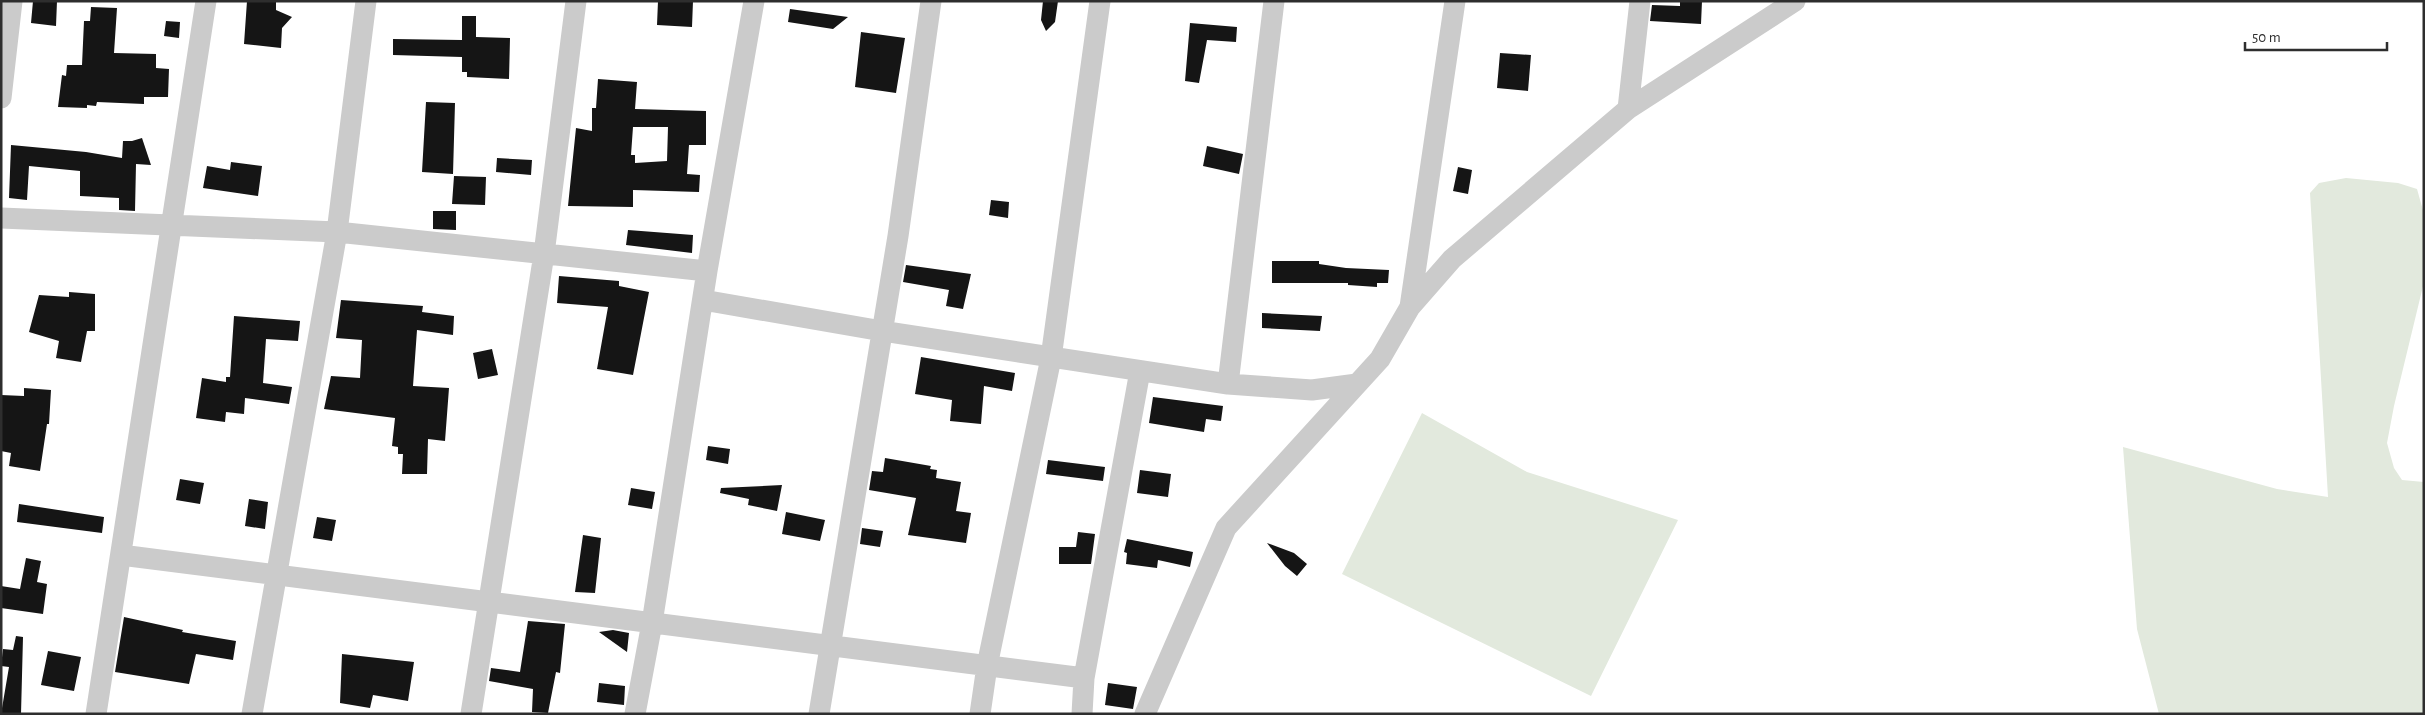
<svg xmlns="http://www.w3.org/2000/svg" width="2425" height="715" font-family="'Alegreya Sans',sans-serif">
<style>
.green{fill:#e2e9dd}
.building{fill:#151515;fill-rule:evenodd}
.lines{fill:none;stroke-linecap:round;stroke-linejoin:round}
.minor{stroke:#cbcbcb;stroke-width:21}
</style>
<rect width="100%" height="100%" fill="#fff"/>
<path class="green" d="M2346,178l52,5 19,6 7,25v68l-30,124 -7,37 7,25 8,12 22,2v232h-265l-22,-85 -14,-182 154,42 51,8 -18,-304 9,-10z
M1422,413l105,59 151,48 -87,176 -249,-122z"/>
<path class="building" d="M33,1h24l-1,25 -25,-3z
M247,1h29v9l16,7 -10,11 -1,20 -37,-4z
M658,1h35l-1,26 -35,-2z
M1043,1h15l-3,21 -9,9 -5,-11z
M1680,1h22l-1,23 -51,-3 2,-16 28,1z
M91,7l26,1 -3,45 42,1v14l13,1 -1,28h-24v7l-47,-2 -1,4 -9,-1v3l-29,-1 4,-32 4,1 1,-11h15l2,-44h6z
M790,9l58,8 -15,12 -45,-7z
M462,16h14v21l34,1 -1,41 -42,-2v-5h-5v-15l-69,-2v-16l69,1z
M166,21l14,1 -1,16 -15,-2z
M1190,23l47,4 -1,15 -29,-2 -8,43 -14,-2z
M861,32l44,6 -9,55 -41,-6z
M1500,53l31,2 -3,36 -31,-3z
M598,79l39,3 -2,27 71,2v34h-17l-2,29 13,1 -1,17 -66,-2v17l-65,-1 8,-78 16,3v-23h4zM633,127h35l-1,34 -32,2v-8h-4z
M426,102l29,1 -2,71 -31,-2z
M142,138l9,27 -15,-1 -1,47 -16,-1v-12l-39,-2v-25l-51,-5 -2,34 -18,-2 2,-53 75,7 36,6 1,-17h9z
M1207,146l36,8 -4,20 -36,-8z
M497,158l35,2 -1,15 -35,-3z
M231,162l31,4 -4,30 -55,-8 4,-22 23,4z
M1458,167l14,3 -4,24 -15,-3z
M454,176l32,1 -1,28 -33,-1z
M991,200l18,2 -1,16 -19,-3z
M433,211h23v19l-23,-1z
M628,230l65,5 -1,18 -66,-8z
M1272,261h47v3l27,4 43,2 -1,13h-11v4l-29,-2v-2h-76z
M906,265l65,9 -8,35 -17,-3 3,-16 -46,-8z
M559,276l60,5v5l30,6 -16,83 -36,-6 11,-62 -51,-4z
M69,292l26,2v37h-8l-6,31 -25,-4 3,-17 -30,-9 10,-37 30,2z
M341,300l82,6 -1,6 32,4 -1,19 -36,-5 -4,56 36,2 -4,53 -17,-2 -1,35h-25l1,-20h-5v-7l-6,-1 3,-28 -71,-9 7,-33 29,2 2,-38 -26,-2z
M1262,313l60,3 -2,15 -58,-3z
M234,316l66,5 -2,20 -32,-2 -3,44 29,4 -3,17 -44,-6 -1,16 -18,-2 -1,10 -29,-4 6,-40 24,4v-5h4z
M492,349l6,26 -20,4 -5,-26z
M921,357l94,16 -3,18 -28,-5 -3,38 -31,-3 2,-21 -37,-6z
M24,388l27,2 -2,34h-2l-7,47 -31,-5 2,-13 -10,-2v-56l23,1z
M1153,397l70,9 -2,15 -15,-2 -2,13 -55,-9z
M708,446l22,3 -2,15 -22,-4z
M885,458l46,8 -1,3 7,1 -1,8 25,4 -5,29 15,2 -5,30 -58,-8 8,-37 -47,-8 3,-19 11,1z
M1048,460l57,7 -2,14 -57,-7z
M1140,470l31,4 -3,23 -31,-4z
M180,479l24,4 -4,21 -24,-4z
M782,485l-5,26 -29,-6 1,-6 -29,-6 1,-5z
M631,488l24,4 -3,17 -24,-4z
M249,499l19,3 -3,27 -20,-3z
M19,504l85,13 -2,16 -85,-11z
M786,512l39,8 -5,21 -38,-7z
M317,517l19,3 -4,21 -19,-3z
M862,528l21,3 -3,16 -20,-3z
M1078,532l17,2 -4,30h-32v-17h17z
M583,535l18,3 -6,55 -20,-1z
M1127,539l66,13 -3,15 -32,-7 -1,8 -31,-4 1,-11 -3,-1z
M1267,543l27,10 13,11 -10,12 -12,-10z
M26,558l15,3 -4,21 10,2 -4,30 -42,-6v-22l19,3z
M124,617l59,13 -1,2 54,9 -3,19 -37,-6 -7,30 -74,-12z
M528,621l37,3 -5,49 -4,-1 -8,41 -16,-1 1,-23 -44,-8 2,-13 29,4z
M613,630l16,3 -2,19 -28,-20z
M16,636l7,1 -2,77h-20l8,-47 -8,-1 2,-17 10,1z
M48,651l33,6 -7,34 -33,-6z
M342,654l72,8 -6,39 -35,-6 -3,13 -30,-5z
M599,683l26,3 -1,19 -27,-3z
M1108,683l29,4 -4,22 -28,-4z"/>
<g class="lines">
<path class="minor" d="M1,98l11,-97
M1628,109l12,-108
M1,218l336,14 370,39
M703,300l179,31 346,53 84,6 45,-6
M1410,307l45,-306
M1228,384l46,-383
M121,555l963,123
M96,714l110,-713
M252,714l85,-482 29,-231
M471,714l73,-460 32,-253
M635,714l17,-91 55,-352 47,-270
M819,714l79,-478 33,-235
M980,714l7,-48 64,-308 49,-357
M1082,714l2,-36 56,-307
M1145,714l81,-186 154,-169 30,-52 42,-48 176,-150 167,-108"/>
</g>
<rect width="2425" height="715" fill="none" stroke="#2e2e2e" stroke-width="5"/>
<path d="M2245 42v8h142v-8" fill="none" stroke="#2e2e2e" stroke-width="2.5"/>
<text x="2252" y="42" font-size="15" fill="#2e2e2e" stroke="#ffffff" stroke-width="4" paint-order="stroke">50 m</text>
</svg>
